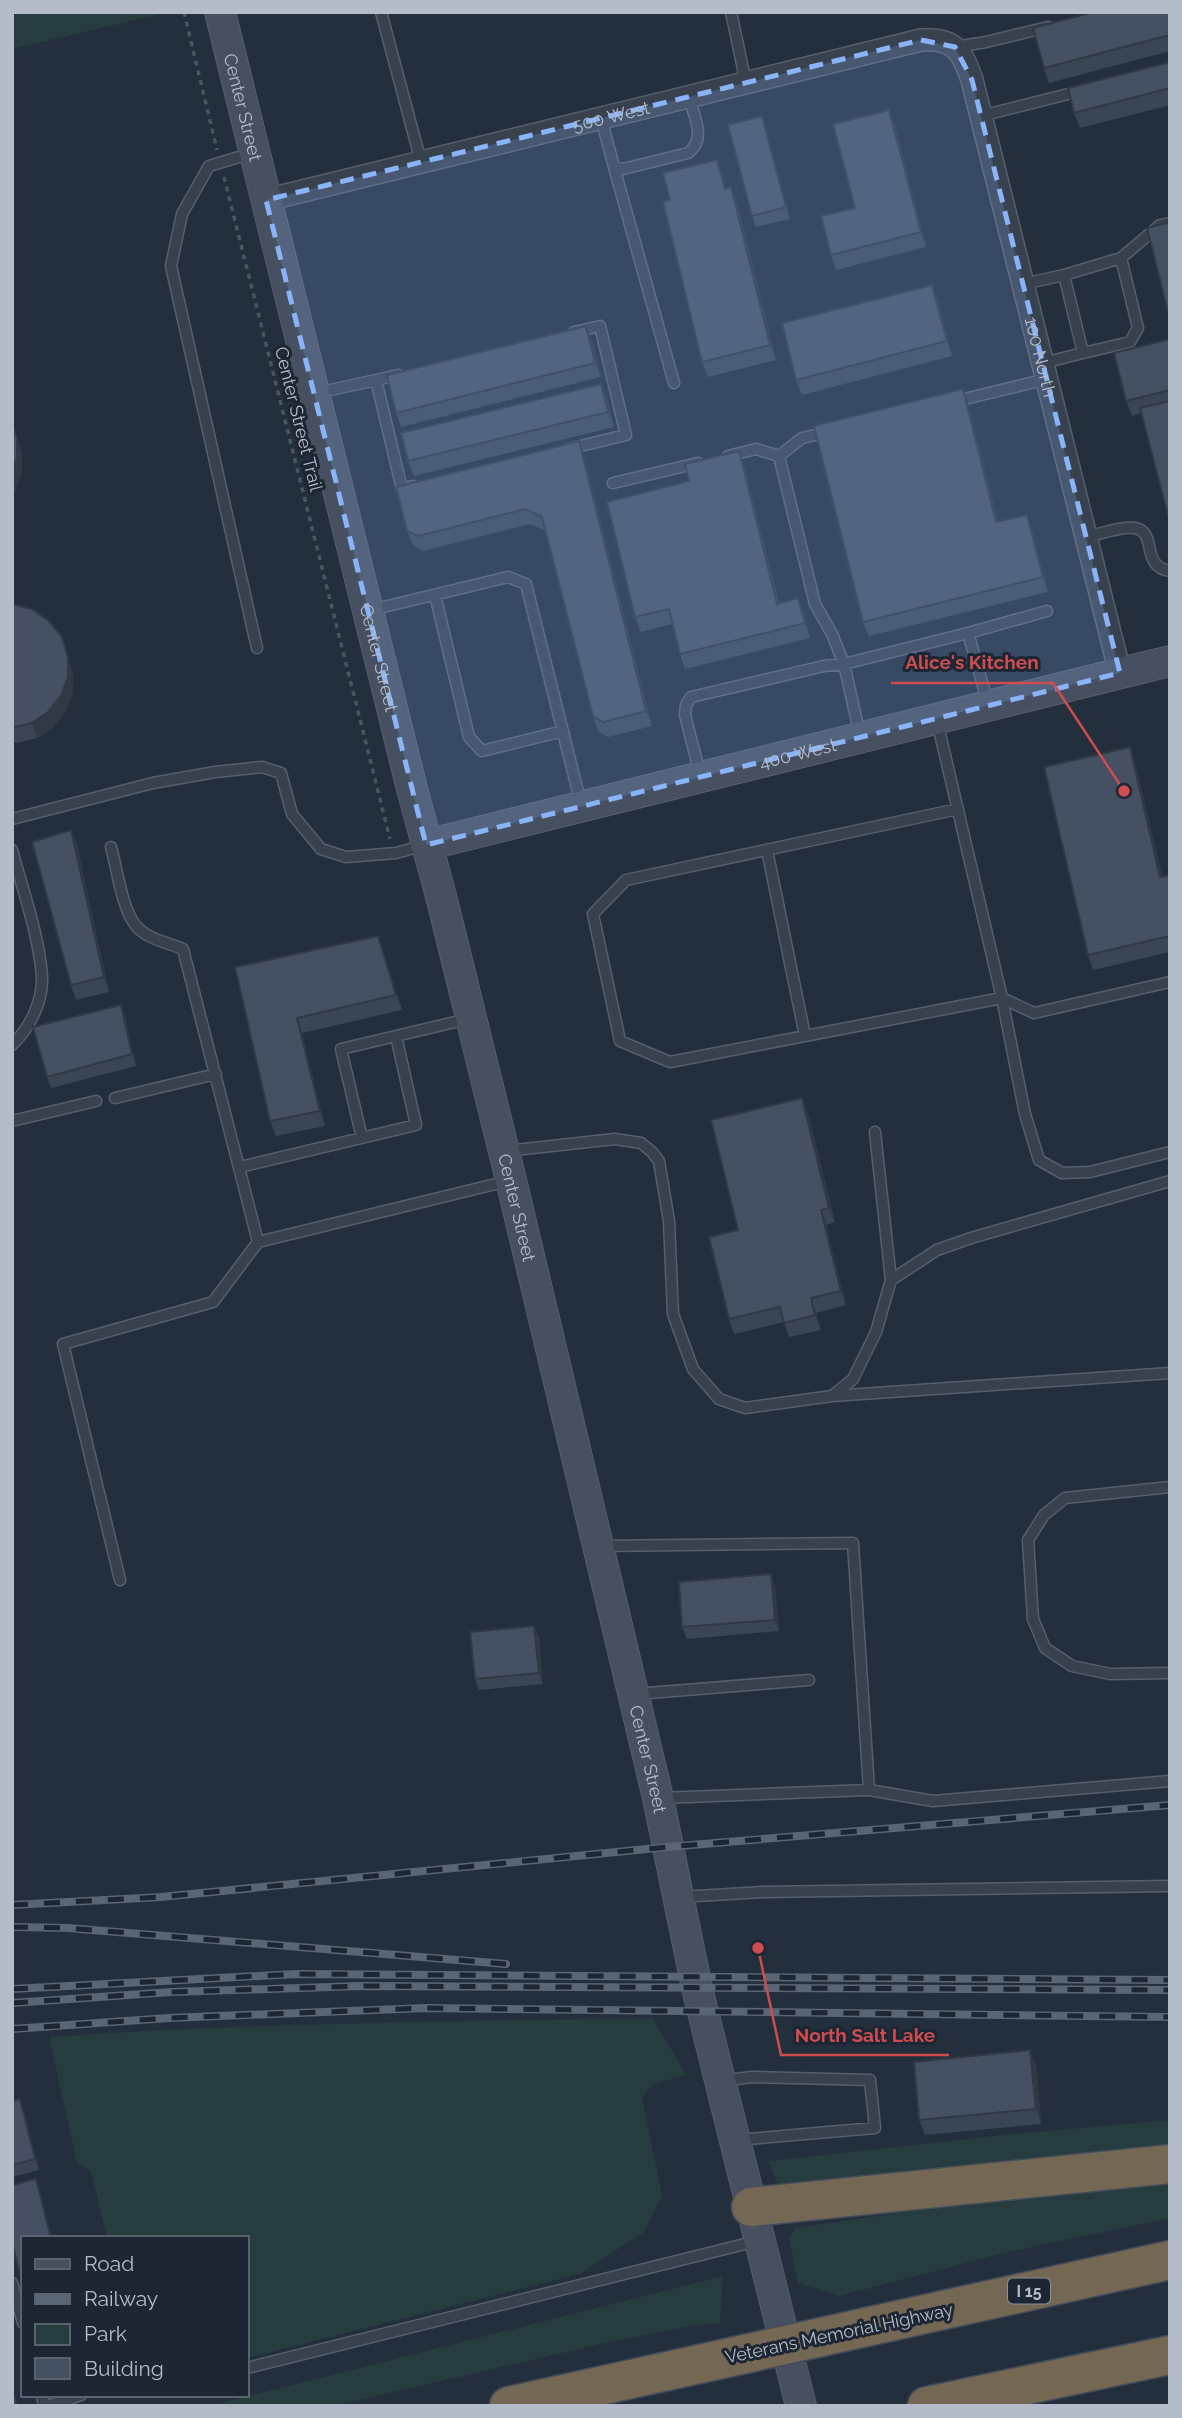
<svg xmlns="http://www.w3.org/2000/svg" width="1182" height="2418" font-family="Raleway,sans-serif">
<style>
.green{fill:#263c3f}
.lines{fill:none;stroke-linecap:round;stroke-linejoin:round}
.lane-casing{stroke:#565f6c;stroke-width:13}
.street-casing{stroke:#565f6c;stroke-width:24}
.secondary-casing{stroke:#565f6c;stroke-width:32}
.highway-casing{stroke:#434c59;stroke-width:41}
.path{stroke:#44595c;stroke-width:3.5;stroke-dasharray:5 5;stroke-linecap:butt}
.lane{stroke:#38414e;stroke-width:10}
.street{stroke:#38414e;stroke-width:21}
.secondary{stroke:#465061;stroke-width:30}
.highway{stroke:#746855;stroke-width:38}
.rail-casing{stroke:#5a6575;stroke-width:8}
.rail{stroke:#1d2633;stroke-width:5;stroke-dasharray:16;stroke-linecap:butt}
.highway-bridge-casing{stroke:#434c59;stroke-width:41;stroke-linecap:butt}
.highway-bridge{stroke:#746855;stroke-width:38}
.wall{fill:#3b4654}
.shaded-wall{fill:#303945}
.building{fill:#455162;stroke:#303945;stroke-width:2}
.marked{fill:#8ab4f8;fill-opacity:0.2;stroke:#8ab4f8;stroke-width:5;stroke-dasharray:14 9;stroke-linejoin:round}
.labels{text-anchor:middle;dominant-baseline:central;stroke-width:6;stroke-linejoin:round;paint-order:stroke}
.shield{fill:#1d2633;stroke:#878f9c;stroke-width:2}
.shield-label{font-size:16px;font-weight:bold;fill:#b4bcc9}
.street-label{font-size:18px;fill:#b4bcc9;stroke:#1d2633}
.leader{fill:none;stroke:#ce4d50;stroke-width:2.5}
.callout-dot{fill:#ce4d50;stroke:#1d2633;stroke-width:2.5}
.callout-label{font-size:19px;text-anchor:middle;font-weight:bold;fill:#ce4d50;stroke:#1d2633;stroke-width:6;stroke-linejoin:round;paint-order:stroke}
</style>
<rect width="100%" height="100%" fill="#242f3e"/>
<path class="green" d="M12,12h157l-157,37z
M653,2018l33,57 -32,9 -12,13 20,98 -18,37 -64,42 -333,84v-120h-140l-16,-67 -14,-8 -28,-126c201,-14 402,-16 604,-19z
M1170,2120v27l-392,38 -10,-24 244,-27z
M1170,2173v45l-158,33 -173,45 -41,-13 -9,-45 6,-10z
M723,2276l-3,47 -30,3 -89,18 -268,62h-124z"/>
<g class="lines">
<defs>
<path id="lane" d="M381,12l40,150
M731,12l15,71
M955,47l31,-5 62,-15
M981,116l103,-26
M601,118l13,49 9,2 65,-16c19,-14 6,-36 1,-56
M252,153l-43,13 -27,48 -11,52 86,382
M614,167l60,216
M1064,275l57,-17 39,-33 10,-2
M1023,284l41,-9 19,78 -40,10
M1083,353l47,-11 8,-14 -17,-70
M376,380l22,-5
M317,393l59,-13 26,109 11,-3
M952,402l95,-23
M828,432l-26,6 -23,18 36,148 17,30 12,30 124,-31
M568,449l58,-14 -26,-109 -26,6
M728,456l28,-7 23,7
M613,483l85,-20
M1086,537c14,-3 35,-11 49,-9 23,4 5,39 35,43
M435,595l34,142 13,14 81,-20
M371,610l137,-33 18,7 55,220
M988,703l-20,-70 79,-22
M937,721l65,277 23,116 14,46 23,13 28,-1 80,-20
M700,774l-15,-59 1,-10 5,-8 133,-31 20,-2 16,71
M958,809l-332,71 -33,34 27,127 50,21 332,-64 32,15 136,-31
M12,819l141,-36 62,-11 47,-5 19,6 11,41 29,35 25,8 50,-4 29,-8
M111,847c6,21 11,64 26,80 11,12 31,16 46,22l75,293 250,-61
M12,850c11,41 27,85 30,127 1,25 -13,52 -30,68
M767,850l38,186
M115,1098l101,-24
M12,1121l84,-20
M362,1138l-21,-89 55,-13
M506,1151l109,-12 26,4 11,9 7,9 10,60 4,93 20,55 26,30 26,9 87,-12 21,-17 23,-47 15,-52 -16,-148
M240,1167l176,-42 -20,-89 72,-17
M891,1280l46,-30 34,-12 199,-57
M832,1396l338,-23
M1170,1487l-105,11 -21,17 -16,25 5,79 12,29 27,18 38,8 60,-1
M600,1546l253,-3 16,247 -208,8
M120,1580l-57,-236 150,-42 45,-60
M636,1694l173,-14
M869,1790l64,11 237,-20
M680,1897l83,-5 407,-6
M722,2081l29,-4 119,3 5,48 -138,12
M12,2283l11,40
M247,2368l510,-127
M42,2395l2,11
M48,2406l33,-11"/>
<g id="street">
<path id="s1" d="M266,200l655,-160c33,-2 41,10 51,40l148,593"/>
</g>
<g id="secondary">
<path id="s2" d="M220,12l191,773 31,115 69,280 147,618 39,190 104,418"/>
<path id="s3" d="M426,845l744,-184"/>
</g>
<path id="highway" d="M751,2207l419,-43
M889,2322l281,-62
M509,2406l204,-45
M927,2406l243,-51"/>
</defs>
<use href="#lane" class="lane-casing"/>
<use href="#street" class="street-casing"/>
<use href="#secondary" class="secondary-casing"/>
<use href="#highway" class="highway-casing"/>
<path class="path" d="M184,12l33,138
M224,177l166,662"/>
<use href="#lane" class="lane"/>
<use href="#street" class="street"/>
<use href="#secondary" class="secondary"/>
<use href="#highway" class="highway"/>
<defs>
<path id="rail" d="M12,1905l149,-8 506,-50 503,-42
M12,1927l56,1 438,36
M12,1989l284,-15 874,6
M12,2003l160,-11 189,-6 809,4
M12,2029l157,-11 256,-10 745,9"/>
</defs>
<use href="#rail" class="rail-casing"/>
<use href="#rail" class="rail"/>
<defs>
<path id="highway-bridge" d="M713,2361l176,-39"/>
</defs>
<use href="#highway-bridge" class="highway-bridge-casing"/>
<use href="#highway-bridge" class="highway-bridge"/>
</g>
<path class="wall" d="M1170,12v39l-121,32 -5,-15z
M1170,62v43l-90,23 -6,-15z
M895,125l31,122 -90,23 -5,-15z
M766,127l24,92 -34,8 -4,-11z
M717,160l9,29 11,13 39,158 -68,17 -6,-15 -32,-162z
M932,285l6,15 14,56 -150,39 -6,-15z
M1170,339v185l-29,-111 -9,3 -6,-15z
M592,340l9,37 -200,50 -5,-14z
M601,384l6,15 7,28 -200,49 -6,-15z
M968,404l30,118 29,-7 5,15 16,62 -179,44 -6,-14z
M579,441l5,15 68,270 -44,11 -10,-6 -5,-15 -47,-185 -16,-7 -107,27 -10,-6 -6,-14z
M739,451l5,15 35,137 25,10 6,25 -125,31 -5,-15 -8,-30 -31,8 -6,-15 54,-136z
M12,604l61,68v20l-7,19 -12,16 -17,11 -19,5 -6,-1z
M1135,762l27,114 8,-1v77l-77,18 -5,-15z
M71,830l6,15 32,147 -33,8 -5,-15z
M383,951l19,59 -100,23 23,93 -49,10 -6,-15 -35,-154z
M125,1016l11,50 -85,22 -4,-11z
M808,1113l27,109 -9,3 20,80 -30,8 5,17 -32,7 -5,-15 -50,12 -5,-15 9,-89z
M775,1586l4,45 -92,8 -5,-12z
M534,1626l5,11 4,47 -64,6 -4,-11z
M1036,2065l5,59 -116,11 -6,-15z
M12,2101l12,9 15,60 -27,7z"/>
<path class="shaded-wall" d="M889,110l6,15 31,122 -5,-15z
M762,116l4,11 24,92 -4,-12z
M717,160l6,15 7,29 -5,-15z
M731,187l6,15 39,158 -6,-15z
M932,285l6,15 14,56 -5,-15z
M586,326l6,14 9,37 -6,-14z
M601,384l6,15 7,28 -6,-15z
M963,389l5,15 34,133 -6,-15z
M12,423l10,30v20l-7,19 -3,4z
M579,441l5,15 68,270 -6,-15z
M739,451l5,15 38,152 -5,-14z
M1027,515l5,15 16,62 -5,-15z
M798,598l6,15 6,25 -5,-15z
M62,637l11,35v20l-7,19 -12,16 -17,11 -5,-15z
M1130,747l5,15 31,130 -6,-15z
M71,830l6,15 32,147 -5,-15z
M121,1005l4,11 11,50 -4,-12z
M297,1018l5,15 23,93 -5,-15z
M802,1098l6,15 27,109 -6,-14z
M821,1210l5,15 20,80 -5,-14z
M811,1298l5,15 5,17 -6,-15z
M771,1574l4,12 4,45 -4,-11z
M534,1626l5,11 4,47 -4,-11z
M1030,2050l6,15 5,59 -5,-15z
M20,2099l4,11 15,60 -4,-11z
M36,2179l4,11 12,48h-1z"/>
<path class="building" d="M1094,12h76v23l-126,33 -11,-40z
M1170,62v26l-96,25 -6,-25z
M889,110l32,122 -90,23 -10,-39 34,-8 -22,-84z
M762,116l24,91 -34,9 -24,-91z
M717,160l8,29 6,-2 39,158 -68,17 -39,-160 7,-2 -7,-27z
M1170,222v98l-23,-92z
M932,285l15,56 -151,39 -14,-57z
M586,326l9,37 -199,50 -9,-38z
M1170,339v51l-44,11 -12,-48z
M601,384l7,28 -200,49 -7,-28z
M963,389l33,133 31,-7 16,62 -180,45 -49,-196z
M1170,401v122l-30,-115z
M12,424l5,14v20l-5,12z
M579,441l67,270 -43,11 -10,-6 -51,-199 -17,-8 -107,27 -11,-5 -11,-44z
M739,451l38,153 21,-6 7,25 -125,31 -11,-45 -34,8 -28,-115 82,-21 -4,-17z
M12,604l20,5 17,12 13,16 6,20v20l-7,19 -13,16 -16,11 -20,5z
M1130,747l30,130 10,-2v61l-82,19 -44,-188z
M71,830l33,147 -33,8 -39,-143z
M378,936l18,59 -99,23 23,93 -50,10 -35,-154z
M121,1005l11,49 -85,23 -14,-50z
M802,1098l27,110 -8,2 20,81 -30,7 4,17 -31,8 -4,-16 -51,12 -20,-82 29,-7 -27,-110z
M771,1574l4,46 -93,7 -3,-45z
M534,1626l5,47 -64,6 -5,-47z
M1030,2050l6,59 -117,11 -5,-58z
M20,2099l15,60 -23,6v-64z
M36,2179l15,59h-28v46l-11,-41v-58z
M12,2388l5,18h-5z"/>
<path class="marked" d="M921,40l34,7 17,33 148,593 -694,172 -160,-645z"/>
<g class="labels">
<rect class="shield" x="1008" y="2278.5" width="42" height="25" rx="5"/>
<g class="shield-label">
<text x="1029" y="2291">I 15</text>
</g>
<g class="street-label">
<text stroke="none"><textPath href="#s2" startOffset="98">Center Street</textPath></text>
<text stroke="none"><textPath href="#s1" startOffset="355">500 West</textPath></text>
<text stroke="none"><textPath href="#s1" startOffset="1032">100 North</textPath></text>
<text transform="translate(299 419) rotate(76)">Center Street Trail</text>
<text stroke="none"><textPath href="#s2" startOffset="665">Center Street</textPath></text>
<text stroke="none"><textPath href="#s3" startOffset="383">400 West</textPath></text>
<text stroke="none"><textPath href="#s2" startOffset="1232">Center Street</textPath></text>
<text stroke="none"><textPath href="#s2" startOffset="1799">Center Street</textPath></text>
<text transform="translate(839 2333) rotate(-12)">Veterans Memorial Highway</text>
</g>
</g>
<path class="leader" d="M1124 791L1053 683H891M758 1948L781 2055H949"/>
<g class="callout-dot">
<circle cx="1124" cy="791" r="7"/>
<circle cx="758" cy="1948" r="7"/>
</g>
<g class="callout-label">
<text x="972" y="669">Alice's Kitchen</text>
<text x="865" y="2042">North Salt Lake</text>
</g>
<rect width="1182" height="2418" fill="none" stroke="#b4bcc9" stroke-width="28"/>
<rect x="21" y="2236" width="228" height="161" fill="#1d2633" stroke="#59626f" stroke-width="2"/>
<rect x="35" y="2259" width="35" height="10" fill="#465061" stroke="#59626f" stroke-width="2"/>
<text x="84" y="2271" font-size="21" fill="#b4bcc9">Road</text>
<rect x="35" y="2294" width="35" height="10" fill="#5a6575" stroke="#59626f" stroke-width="2"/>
<text x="84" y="2306" font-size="21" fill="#b4bcc9">Railway</text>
<rect x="35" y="2324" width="35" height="21" fill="#263c3f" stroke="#59626f" stroke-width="2"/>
<text x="84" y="2341" font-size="21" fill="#b4bcc9">Park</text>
<rect x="35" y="2358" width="35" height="21" fill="#455162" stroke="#59626f" stroke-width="2"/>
<text x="84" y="2376" font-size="21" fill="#b4bcc9">Building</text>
</svg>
